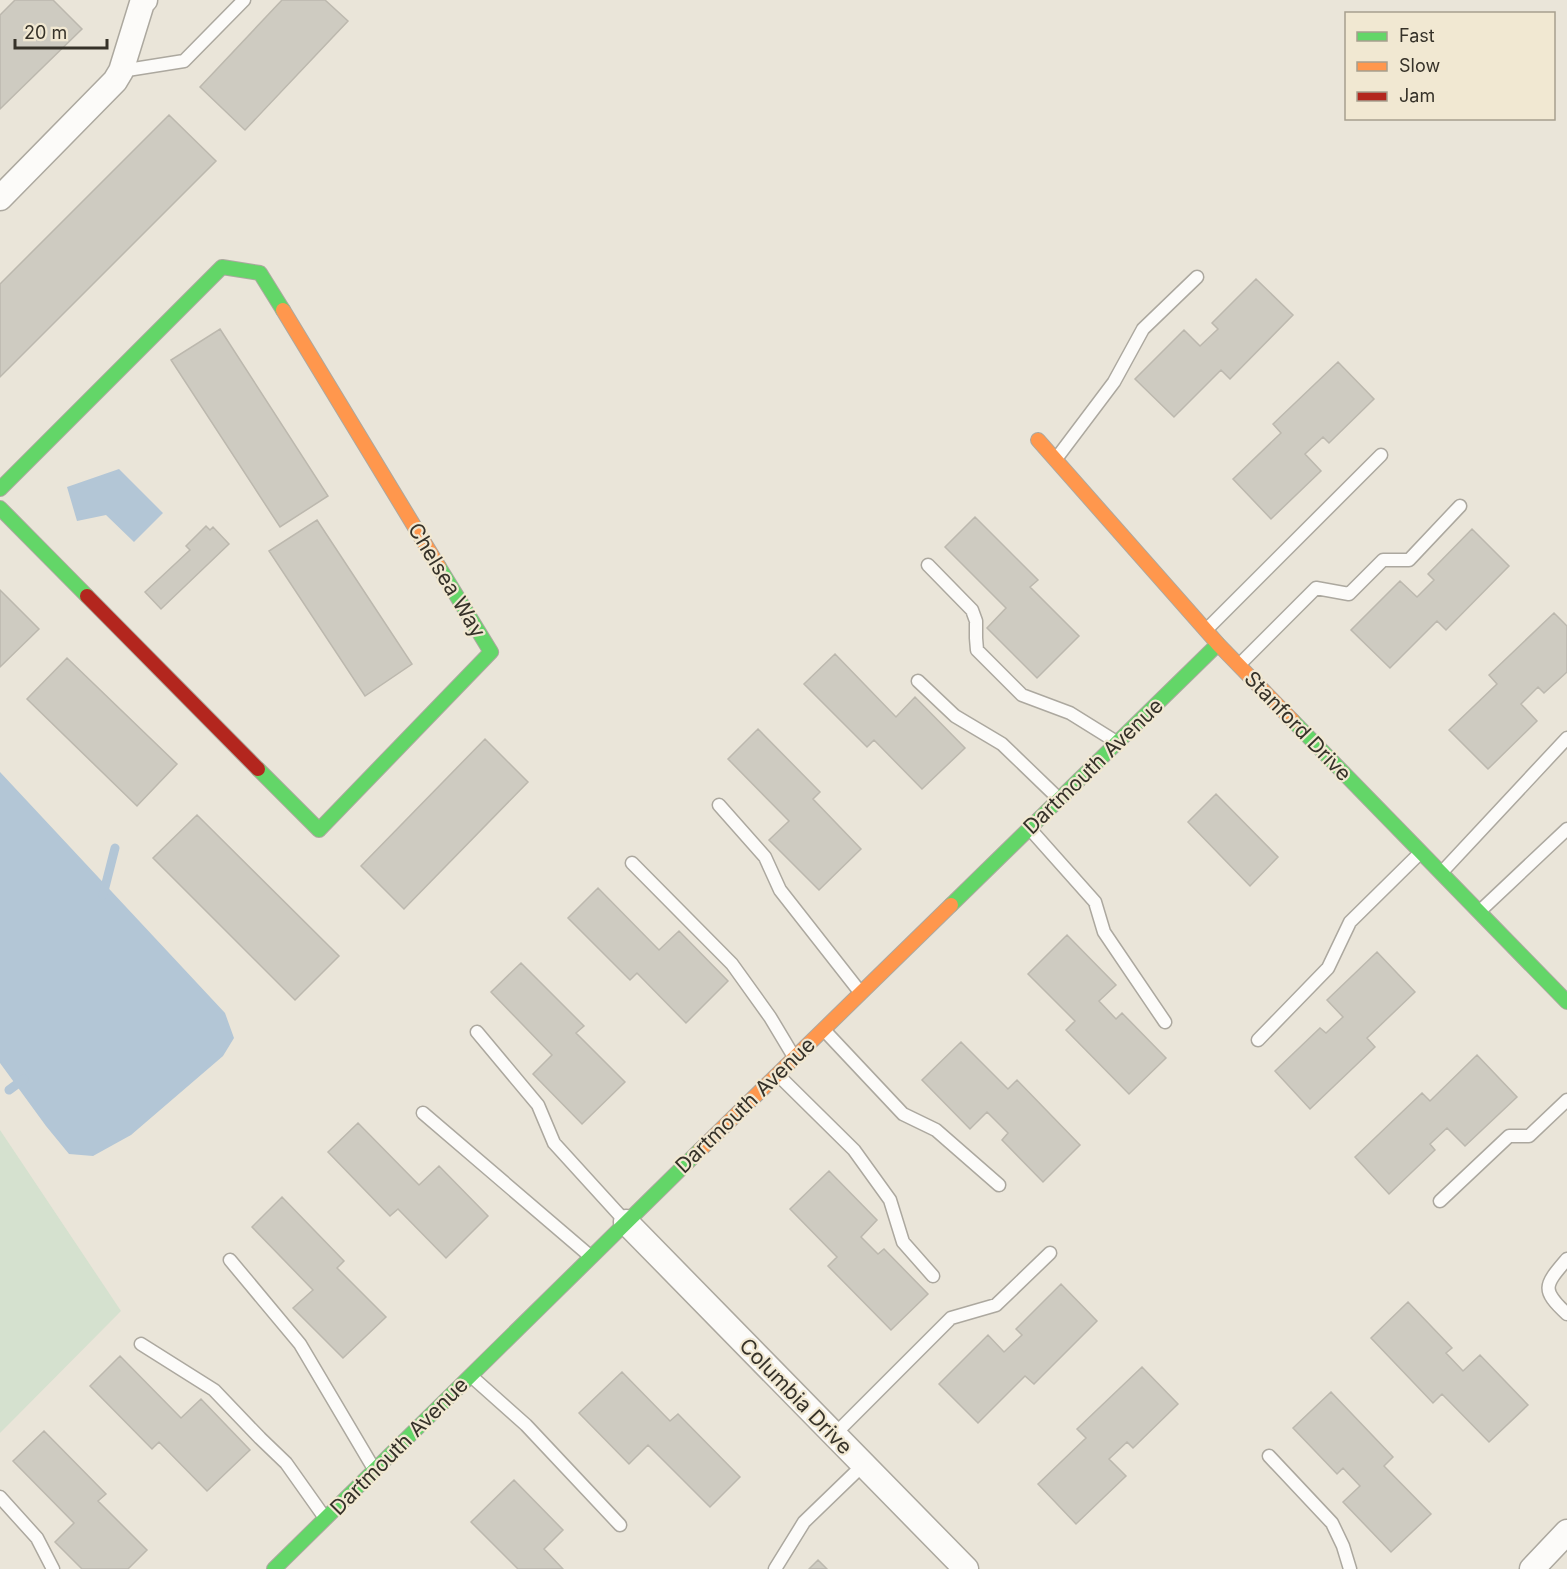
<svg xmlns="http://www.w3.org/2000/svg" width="1567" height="1569" font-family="Inter,sans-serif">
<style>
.green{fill:#d5e1cf}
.water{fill:#b3c6d6}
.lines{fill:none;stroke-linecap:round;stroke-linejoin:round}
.stream{stroke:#b3c6d6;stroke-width:9}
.building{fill:#cecbc1;stroke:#bcb8ae;stroke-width:1.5}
.lane-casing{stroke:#aca89f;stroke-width:15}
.street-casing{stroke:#aca89f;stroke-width:27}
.fast-casing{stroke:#aca89f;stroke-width:16}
.slow-casing{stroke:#aca89f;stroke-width:16}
.jam-casing{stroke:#aca89f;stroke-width:16}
.lane{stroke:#fcfbf9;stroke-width:12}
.street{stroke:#fcfbf9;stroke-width:24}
.fast{stroke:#63d668;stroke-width:14}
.slow{stroke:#ff974d;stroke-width:14}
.jam{stroke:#b3261e;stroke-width:14}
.labels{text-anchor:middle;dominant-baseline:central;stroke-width:4.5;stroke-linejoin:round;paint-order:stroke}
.street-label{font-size:21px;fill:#363229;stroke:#f1e8d2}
</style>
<rect width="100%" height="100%" fill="#eae5d9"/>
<path class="green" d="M0,1130l121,181 -121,122z"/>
<path class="water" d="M119,469l44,44 -29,29 -28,-27 -29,6 -10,-34z
M0,772l225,241 9,25 -11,18 -92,79 -38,21 -24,-2 -23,-28 -46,-63z"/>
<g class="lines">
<path class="stream" d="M103,895l12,-47
M9,1090l15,-11"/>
</g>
<path class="building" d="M15,0h38l29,29 -82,80v-94z
M282,0h43l23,21 -103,109 -45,-43z
M169,115l47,46 -216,216v-93z
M1256,279l37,36 -63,64 -9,-9 -47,47 -39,-38 49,-49 16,16 18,-17 -6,-6z
M220,329l108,167 -48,31 -109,-167z
M1338,362l36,37 -45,44 -6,-6 -18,17 16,17 -50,48 -38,-40 48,-46 -8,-9z
M975,517l63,63 -8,7 49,49 -42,42 -50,-50 19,-20 -61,-61z
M317,520l95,144 -47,32 -96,-145z
M206,526l4,4 3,-3 16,17 -68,65 -16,-17 45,-42 -4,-4z
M1472,529l37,37 -63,64 -9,-9 -47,47 -39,-38 49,-49 17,16 17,-17 -6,-6z
M0,590l39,39 -39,38z
M1554,613l13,13v46l-23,21 -6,-6 -17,17 16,17 -49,48 -39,-39 48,-46 -8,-9z
M835,654l61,63 19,-20 50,51 -43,41 -48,-49 -7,7 -63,-63z
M67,658l110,106 -40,42 -110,-107z
M758,729l62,63 -7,7 48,50 -42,41 -50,-50 20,-19 -61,-62z
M485,739l43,43 -124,127 -43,-43z
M1216,794l62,63 -28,29 -62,-64z
M197,815l142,141 -44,44 -142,-142z
M598,888l61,62 20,-19 49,50 -42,42 -49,-50 -7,7 -62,-62z
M1067,935l49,50 -17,16 17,18 6,-6 44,45 -37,36 -63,-64 9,-9 -47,-47z
M1377,952l38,40 -48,46 8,9 -65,62 -35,-38 45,-43 6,5 17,-16 -16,-17z
M521,963l63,63 -8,7 49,49 -43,42 -49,-50 19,-19 -61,-63z
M961,1042l47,47 9,-9 63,65 -37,37 -41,-42 6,-7 -21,-21 -17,17 -48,-49z
M1477,1055l40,42 -52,49 -18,-18 -17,16 5,6 -46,44 -34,-37 67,-64 8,8z
M358,1123l61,62 20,-19 49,50 -42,42 -48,-49 -8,7 -62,-64z
M829,1171l48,49 -16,17 17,17 6,-5 44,45 -37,36 -63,-64 9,-9 -47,-48z
M282,1197l62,64 -7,7 49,49 -43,41 -50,-50 20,-18 -61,-63z
M1061,1284l36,37 -63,63 -9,-8 -47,47 -39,-39 49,-49 16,17 18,-17 -6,-6z
M1408,1302l44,46 -6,5 17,18 17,-16 48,50 -39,37 -47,-48 -9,9 -62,-65z
M120,1356l61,62 20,-19 49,51 -43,41 -48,-49 -7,7 -62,-63z
M1142,1367l36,37 -45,44 -6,-6 -18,17 17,17 -50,48 -38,-40 48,-46 -9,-9z
M622,1372l48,49 8,-7 62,63 -30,30 -62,-62 -19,19 -50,-51z
M1331,1392l62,65 -9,9 47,48 -40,38 -48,-50 17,-16 -17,-18 -6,6 -44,-46z
M44,1431l62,63 -8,7 49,49 -19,19h-46l-27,-27 19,-19 -61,-62z
M514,1480l49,50 -19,19 19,20h-45l-47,-47z
M818,1560l9,9h-18z"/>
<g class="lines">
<defs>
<path id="lane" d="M121,71l63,-10 60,-61
M1056,459l58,-77 29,-53 54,-52
M928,565l44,45 4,11v17l1,12 45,45 48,18 45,28
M1207,629l174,-174
M1240,664l76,-76 33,6 34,-34h26l51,-54
M918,681l37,35 47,28 56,54
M719,805l46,52 15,33 80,102
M1030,829l65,73 9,30 61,90
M632,863l100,101 38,53 24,40
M1442,872l125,-134
M1480,911l87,-82
M824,1030l79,84 33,16 63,55
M477,1032l61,73 16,38 71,78
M1258,1040l70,-72 22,-46 70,-69
M778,1075l76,75 36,50 13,42 30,34
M423,1113l167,143
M1440,1201l69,-65h20l38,-36
M1567,1259c-22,26 -27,30 0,55
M230,1260l70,84 74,125
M141,1344l73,46 46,48 26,25 39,55
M471,1376l55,49 94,100
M834,1435l117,-117 45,-13 54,-52
M1269,1456l63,67 11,23 7,23
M0,1497l37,41 16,31
M775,1569l29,-47 59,-57"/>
<path id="street" d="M0,198l115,-117 6,-10 21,-68 3,-3
M626,1222l340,347
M1532,1569l35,-37"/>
<path id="fast" d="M0,489l222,-222 38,6 23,37
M0,508l87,88
M1293,721l274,281
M258,769l61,61 172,-178 -52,-85
M951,905l267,-261
M274,1569l426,-419"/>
<path id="slow" d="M283,310l156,257
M1038,440l180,204 75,77
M700,1150l251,-245"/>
<path id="jam" d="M87,596l171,173"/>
</defs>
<use href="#lane" class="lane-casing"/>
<use href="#street" class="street-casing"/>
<use href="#fast" class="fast-casing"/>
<use href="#slow" class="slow-casing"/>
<use href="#jam" class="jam-casing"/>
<use href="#lane" class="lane"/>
<use href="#street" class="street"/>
<use href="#fast" class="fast"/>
<use href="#slow" class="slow"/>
<use href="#jam" class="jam"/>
</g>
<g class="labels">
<g class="street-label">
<text transform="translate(447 580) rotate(59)">Chelsea Way</text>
<text transform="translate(1298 726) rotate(46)">Stanford Drive</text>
<text transform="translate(1093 766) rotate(-44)">Dartmouth Avenue</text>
<text transform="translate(745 1105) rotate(-44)">Dartmouth Avenue</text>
<text transform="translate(796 1396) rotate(46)">Columbia Drive</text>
<text transform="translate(399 1446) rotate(-45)">Dartmouth Avenue</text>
</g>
</g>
<rect x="1345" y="12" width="210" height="108" fill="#f1e8d2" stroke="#a69f8e" stroke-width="1.5"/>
<rect x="1357" y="32" width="30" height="9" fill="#63d668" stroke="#a69f8e" stroke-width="1.5"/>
<text x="1399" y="42" font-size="18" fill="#363229">Fast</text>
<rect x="1357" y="62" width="30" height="9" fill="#ff974d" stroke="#a69f8e" stroke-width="1.5"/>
<text x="1399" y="72" font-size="18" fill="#363229">Slow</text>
<rect x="1357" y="92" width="30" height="9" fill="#b3261e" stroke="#a69f8e" stroke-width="1.5"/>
<text x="1399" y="102" font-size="18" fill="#363229">Jam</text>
<path d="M15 39v9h92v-9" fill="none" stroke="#363229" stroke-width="3"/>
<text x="24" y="39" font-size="18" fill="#363229" stroke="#f1e8d2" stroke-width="4.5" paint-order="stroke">20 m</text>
</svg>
